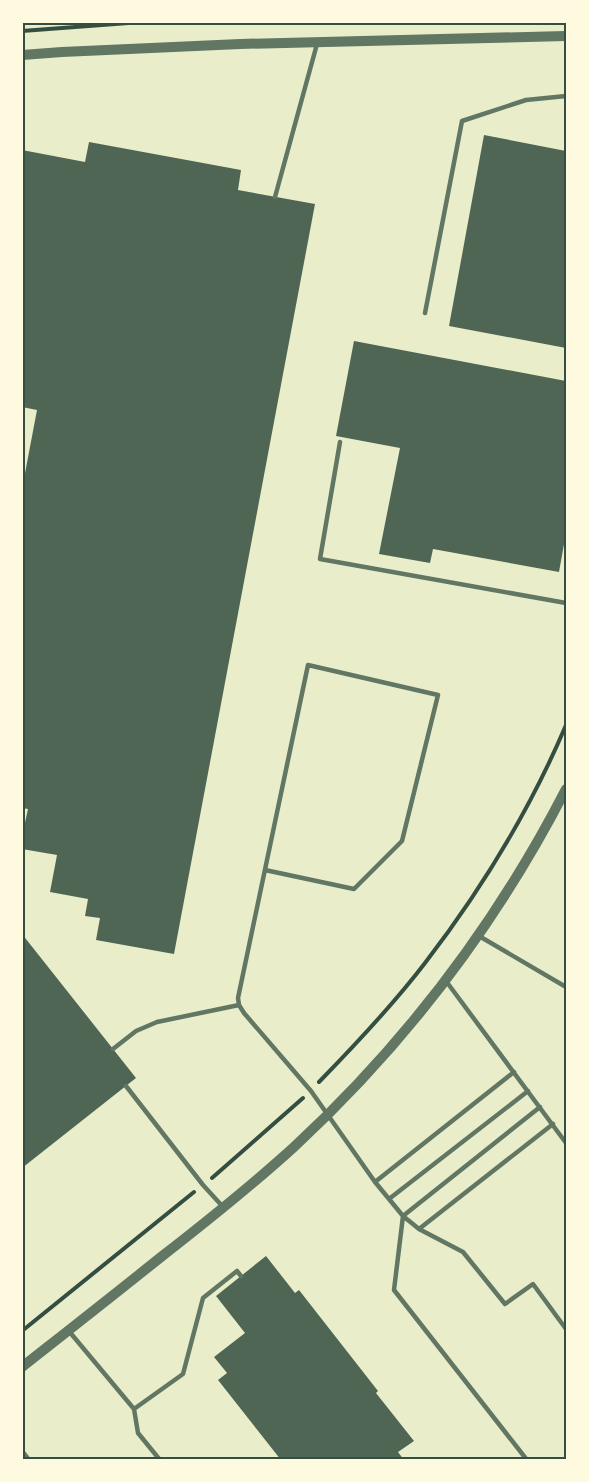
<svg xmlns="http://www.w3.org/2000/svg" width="589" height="1482" font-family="'Noto Sans',sans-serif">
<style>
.building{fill:#4f6655}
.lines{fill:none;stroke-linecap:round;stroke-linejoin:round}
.path{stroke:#344e41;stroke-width:4}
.service{stroke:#617663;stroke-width:4.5}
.tertiary{stroke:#617663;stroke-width:10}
.neatline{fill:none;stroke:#344e41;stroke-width:2}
</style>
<rect width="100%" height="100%" fill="#e9edc9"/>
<path class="building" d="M484,135l82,16v197l-117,-22z
M89,142l152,28 -3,20 77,14 -141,750 -78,-14 4,-22 -15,-2 3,-17 -38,-7 7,-37 -35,-6v-13l6,-27 -6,-1v-319l15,-79 -15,-3v-257l63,12z
M354,341l212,40v152l-7,39 -126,-23 -3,14 -51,-9 21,-106 -64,-12z
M22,934l114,144 -114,90z
M266,1256l29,37 4,-3 79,101 -2,2 38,48 -16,11 6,8h-123l-63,-80 9,-7 -13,-16 31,-24 -29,-37z"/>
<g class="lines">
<path class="path" d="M22,31l120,-9
M319,1082c37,-38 74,-77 106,-119 56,-73 105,-153 141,-238
M212,1178l91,-80
M22,1331l172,-139"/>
<path class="service" d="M275,197l42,-153
M425,313l37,-192 64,-21 40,-4
M340,442l-20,117 246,44
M265,870l89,19 48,-48 36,-146 -130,-30 -70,333 1,7 5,8 67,78 64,91 28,34 16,13 44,23 42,52 28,-20 33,45
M479,936l87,51
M446,981l120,162
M113,1049l23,-18 21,-9 82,-17
M126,1086l77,99 21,23
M375,1182l139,-110
M389,1199l139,-108
M419,1229l134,-105
M68,1330l66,79 4,24 22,27
M134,1409l49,-35 20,-76 34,-27 4,5
M22,1451l7,9
M527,1460l-133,-170 9,-74 137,-109"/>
<path class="tertiary" d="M22,55l40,-3 178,-8 326,-8
M22,1367c47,-37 93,-73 139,-110 45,-35 90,-71 133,-110 110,-102 203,-224 272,-358"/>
</g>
<rect width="589" height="1482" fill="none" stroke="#fefae0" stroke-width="48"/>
<rect x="24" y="24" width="541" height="1434" class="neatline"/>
</svg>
